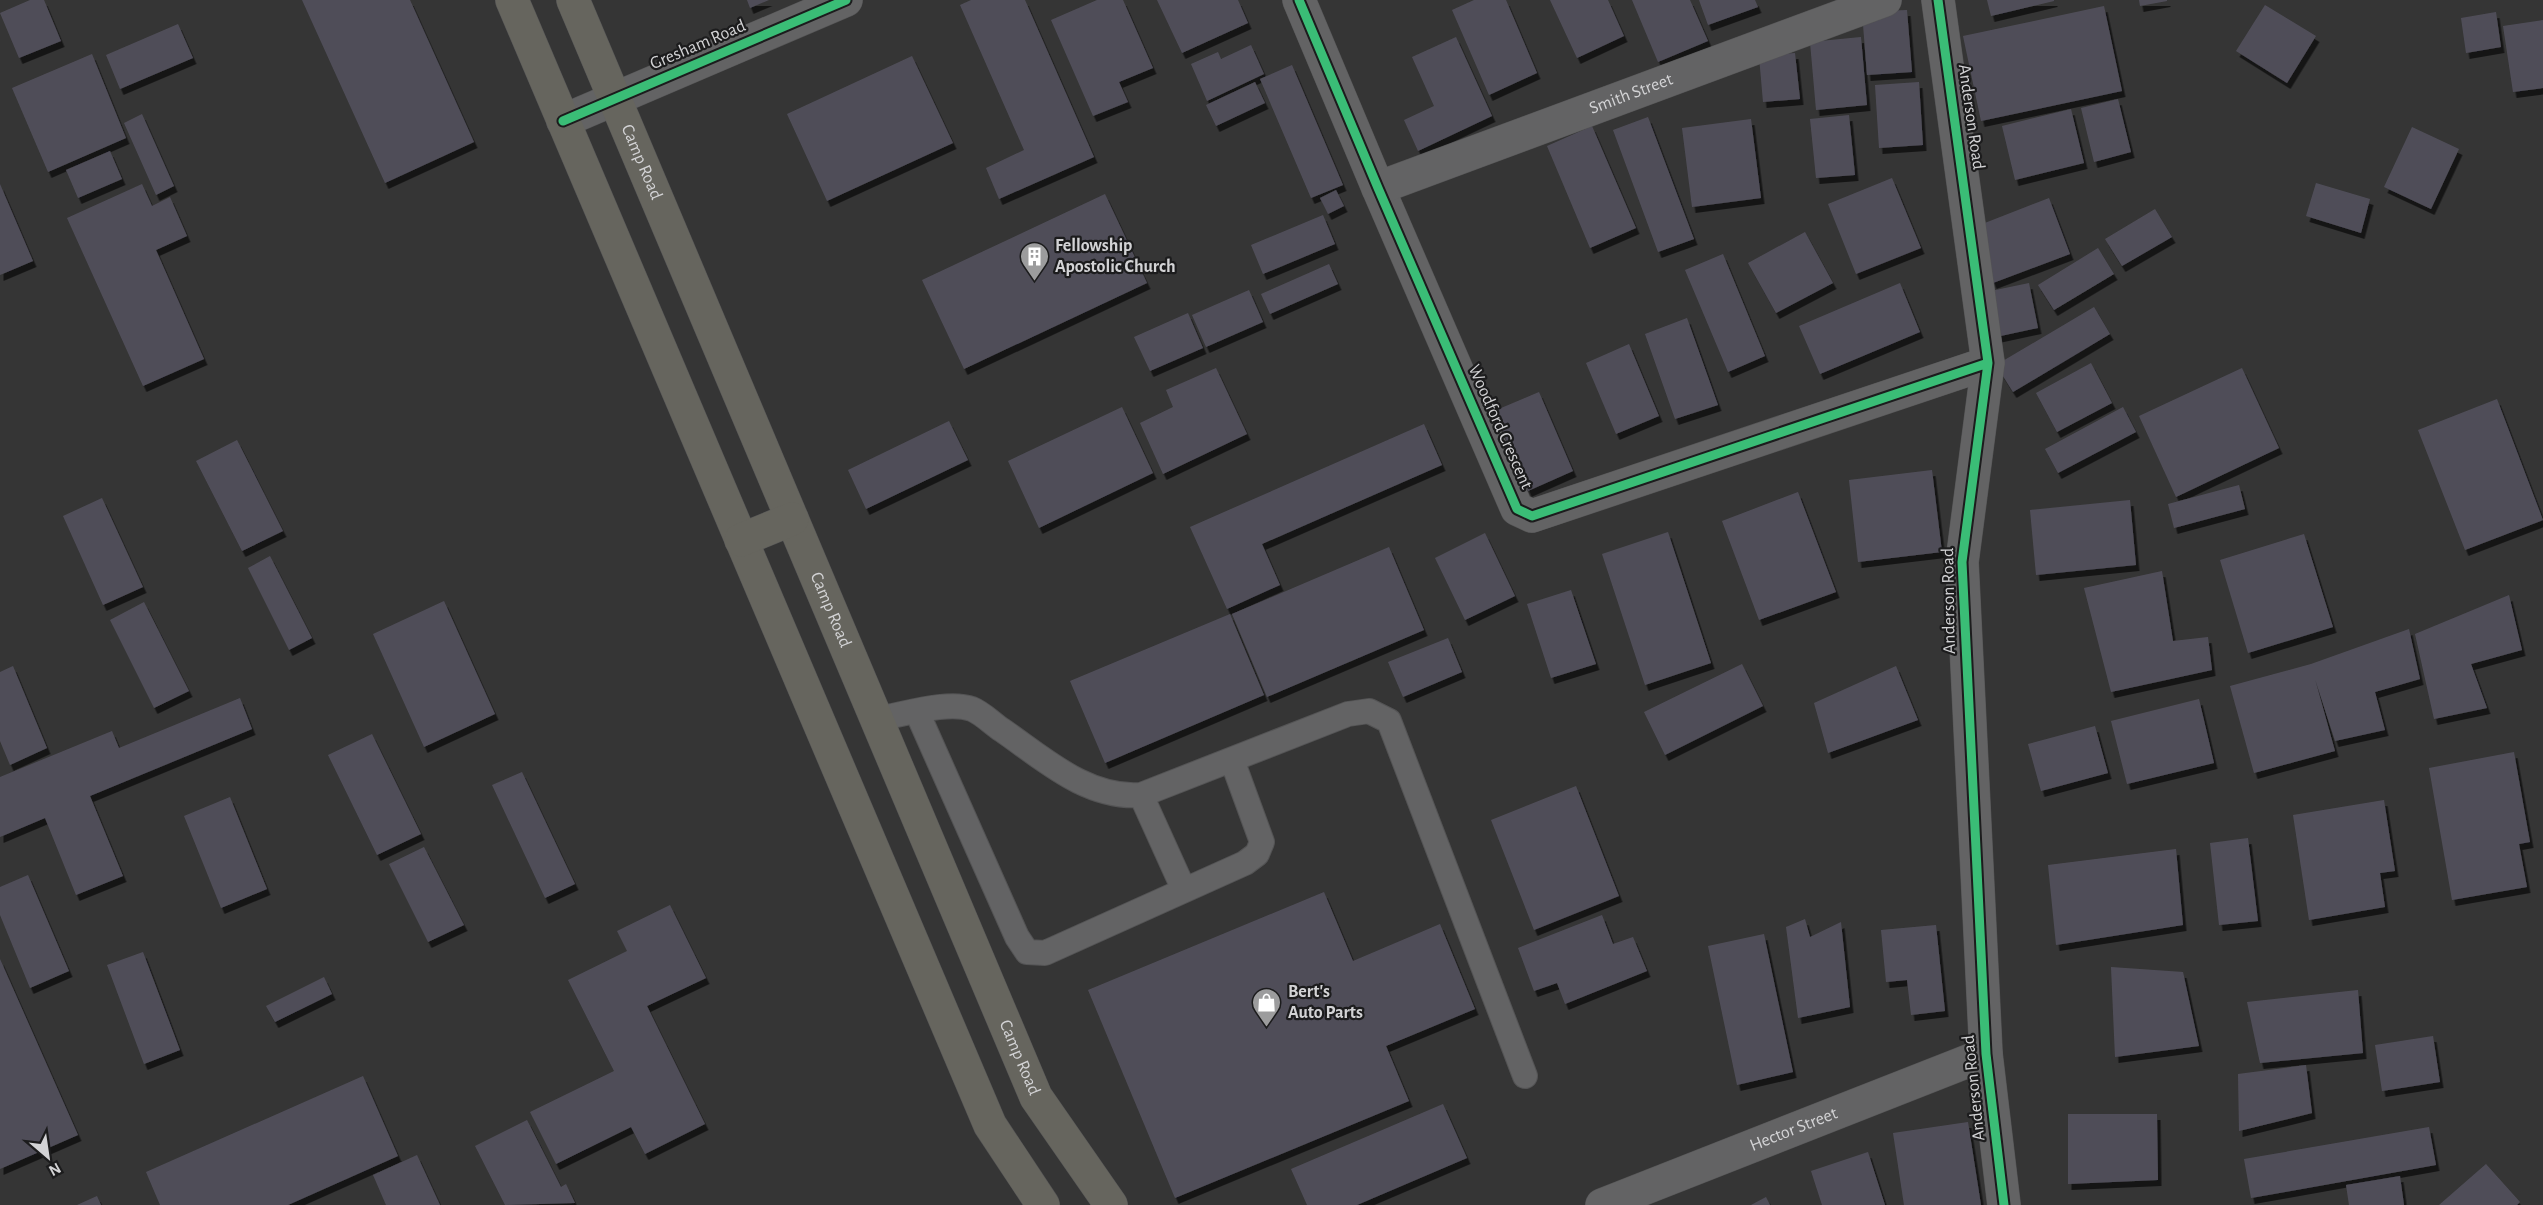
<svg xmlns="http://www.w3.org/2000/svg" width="2543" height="1205" font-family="'Alegreya Sans',sans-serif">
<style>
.building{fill:#504e59;filter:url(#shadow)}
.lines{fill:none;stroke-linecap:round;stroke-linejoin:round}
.service-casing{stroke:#545455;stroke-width:26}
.minor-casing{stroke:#545455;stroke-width:34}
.primary-casing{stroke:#545455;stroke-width:34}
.service{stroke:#636364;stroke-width:24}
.minor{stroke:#636364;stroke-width:33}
.primary{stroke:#66655e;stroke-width:33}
.cycleway-casing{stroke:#1c1c1d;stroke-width:13}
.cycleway{stroke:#3abd76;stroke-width:9}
.labels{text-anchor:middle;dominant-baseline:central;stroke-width:4.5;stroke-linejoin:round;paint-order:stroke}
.street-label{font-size:18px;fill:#d3d3d5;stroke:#1c1c1d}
.poi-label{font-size:18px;font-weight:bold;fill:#d3d3d5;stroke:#1c1c1d;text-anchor:start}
</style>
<defs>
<filter id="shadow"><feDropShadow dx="3.5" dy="6" stdDeviation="0" flood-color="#0009"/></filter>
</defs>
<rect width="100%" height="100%" fill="#353535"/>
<path class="building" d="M30,0h14l17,41 -42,17 -19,-45z
M302,0h108l64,142 -89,41z
M747,0h22l-19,8z
M971,0h54l69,157 -95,42 -13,-31 38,-18 -64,-145z
M1097,0h26l30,68 -34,14 9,20 -35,14 -42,-96z
M1157,0h81l10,23 -66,30z
M1474,0h32l31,73 -48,22 -37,-85z
M1550,0h58l16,36 -47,22z
M1632,0h58l18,41 -50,21z
M1699,0h56l3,7 -50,18z
M1987,0h67v1l-63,15z
M2139,0h28v1l-27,5z
M2265,5l51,31 -29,47 -51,-32z
M2104,6l18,85 -141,30 -18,-85z
M1907,10l5,62 -45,3 -5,-63z
M2496,12l5,35 -35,6 -5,-35z
M2543,20v68l-30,4 -10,-66z
M178,24l15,34 -73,31 -14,-34z
M1456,37l36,79 -74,35 -14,-31 30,-14 -22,-49z
M1861,37l6,68 -51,5 -6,-68z
M1251,45l13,29 -57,27 -16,-37 27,-12 3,7z
M1795,53l5,46 -37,3 -4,-46z
M92,54l34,84 -78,34 -36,-84z
M912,56l41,87 -126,58 -40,-87z
M1292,65l51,120 -32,13 -51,-119z
M1255,82l10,21 -49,23 -10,-21z
M1919,82l4,63 -44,3 -4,-63z
M2118,99l13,53 -37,10 -13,-54z
M2071,109l13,54 -69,17 -13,-54z
M142,114l32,72 -18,9 -32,-72z
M1849,115l6,60 -39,3 -6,-59z
M1648,117l46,122 -36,13 -45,-122z
M1751,119l10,79 -69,9 -10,-79z
M1592,126l44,102 -46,20 -43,-102z
M2412,127l47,22 -28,60 -47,-22z
M110,151l12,28 -44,19 -12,-28z
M1892,178l29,70 -65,26 -28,-70z
M2316,183l54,16 -9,34 -55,-17z
M0,184l33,77 -33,14z
M142,184l10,22 18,-9 17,39 -31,14 48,109 -61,27 -76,-168z
M1336,190l8,16 -16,8 -8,-16z
M1105,194l42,89 -183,86 -42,-89z
M2049,198l21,56 -77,29 -21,-55z
M2155,209l17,28 -50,29 -17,-27z
M1323,215l12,29 -72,30 -12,-29z
M1805,232l28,51 -57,30 -28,-50z
M2098,248l16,26 -60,36 -16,-25z
M1723,254l42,102 -37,16 -43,-102z
M1329,264l9,20 -68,30 -9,-20z
M1900,283l20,49 -100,42 -21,-48z
M2029,283l9,45 -42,9 -10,-45z
M1249,290l14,32 -57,25 -14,-32z
M2094,307l16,27 -97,58 -17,-27z
M1188,313l15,35 -53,23 -16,-34z
M1687,318l31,87 -43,14 -30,-85z
M1629,344l30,72 -43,18 -30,-71z
M2091,363l21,40 -55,29 -21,-39z
M1216,368l31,66 -84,40 -23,-51 33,-16 -7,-17z
M2242,368l37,80 -103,49 -37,-81z
M1539,392l34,79 -45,20 -34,-80z
M2497,399l46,121 -78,30 -47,-120z
M1122,407l31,66 -114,55 -31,-67z
M2123,407l13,25 -78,41 -13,-24z
M949,421l19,39 -102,49 -18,-39z
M1424,424l18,41 -180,79 18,41 -53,24 -37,-82z
M237,440l46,91 -41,20 -46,-90z
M1932,470l10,82 -84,10 -9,-82z
M2239,485l6,24 -71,19 -6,-24z
M1798,492l38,100 -77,28 -37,-99z
M102,498l41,89 -40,18 -40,-89z
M2130,500l6,65 -100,10 -6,-65z
M1668,532l43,131 -66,22 -43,-131z
M1485,533l30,63 -50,24 -30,-62z
M2304,534l29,93 -85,26 -28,-93z
M1389,547l35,83 -157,67 -35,-83z
M270,556l42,82 -23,12 -41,-82z
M2162,571l11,70 35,-4 4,33 -101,22 -27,-104z
M1571,590l25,74 -45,14 -24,-74z
M2509,595l13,55 -51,14 16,44 -53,11 -19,-85z
M444,601l51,113 -71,33 -51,-113z
M144,602l45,89 -35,17 -44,-88z
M1230,614l34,81 -159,68 -35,-82z
M2409,629l11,50 -45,13 10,38 -50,11 -20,-62 20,72 -81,22 -24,-87 81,-22z
M1448,638l14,34 -59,25 -15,-35z
M1742,664l21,42 -98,49 -21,-43z
M13,666l34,82 -37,17 -10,-24v-69z
M1896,666l22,54 -90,33 -14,-50z
M240,698l12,31 -162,67 33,80 -47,19 -31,-77 -45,19v-60l112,-46 7,17z
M2199,699l15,64 -87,21 -16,-63z
M2095,726l13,47 -67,18 -13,-47z
M372,734l49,100 -44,21 -49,-100z
M2514,752l16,90 -11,2 8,43 -75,13 -23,-132z
M522,772l53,112 -30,14 -53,-113z
M1576,786l43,110 -85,34 -43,-110z
M230,797l37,92 -46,19 -37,-92z
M2384,800l11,71 -15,2 5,34 -76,13 -16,-105z
M2248,838l10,83 -39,4 -9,-82z
M424,847l40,78 -36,17 -39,-78z
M2176,849l7,76 -127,20 -8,-80z
M28,875l41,96 -39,17 -30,-73v-28z
M1324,892l29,69 87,-37 35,85 -89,37 23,55 -234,97 -87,-208z
M670,905l36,73 -59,28 58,118 -60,30 -14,-27 -75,37 -26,-52 84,-41 -46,-91 59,-29 -10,-20z
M1602,915l11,29 20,-7 14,34 -82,33 -8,-21 -23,8 -16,-43z
M1805,919l5,18 31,-15 9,85 -52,11 -12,-91z
M1936,925l9,86 -34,4 -4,-35 -21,2 -5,-52z
M1764,934l29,138 -56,13 -29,-139z
M143,952l37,98 -36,14 -37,-99z
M0,959l78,176 -78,34z
M2111,967l72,5 16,74 -84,11z
M324,977l8,17 -57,28 -9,-16z
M2358,990l5,63 -103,10 -13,-61z
M2433,1036l7,46 -58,9 -7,-46z
M2306,1065l6,48 -73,18 -1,-57z
M363,1076l35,80 -110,49h-128l-14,-33z
M1443,1104l24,54 -110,47h-50l-16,-36z
M2068,1114h89l1,66 -90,4z
M527,1120l34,67 5,-3 9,19 -70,2 -30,-59z
M1968,1122l13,83h-77l-11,-72z
M2429,1127l7,38 -185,33 -7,-39z
M1868,1152l17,53h-63l-11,-34z
M417,1155l23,50h-54l-13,-30z
M2486,1164l34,38 -3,3h-78z
M2400,1176l4,29h-55l-3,-20z
M97,1196l4,9h-24z
M1766,1197l4,8h-19z"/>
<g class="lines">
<defs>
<path id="service" d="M917,712l100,225 10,15 18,1 200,-90 12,-9 5,-12 -30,-82
M876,719c27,-4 71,-19 96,-10 10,4 21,15 30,21 42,29 85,69 139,65l207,-81 21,-3 20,10 136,355
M1141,795l43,95"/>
<g id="minor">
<path d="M1299,0l79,188 139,321 15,7 456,-153"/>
<path d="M1938,0l50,363 -26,199 24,492 18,151"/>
<path d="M563,121l283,-121"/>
<path id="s1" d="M1378,188l507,-188"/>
<path id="s2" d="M1602,1205l384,-151"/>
</g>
<g id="primary">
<path d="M512,0l478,1125 53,80"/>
<path id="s3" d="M573,0l463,1097 75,108"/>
<path d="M741,540l51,-21"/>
</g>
</defs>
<use href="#service" class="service-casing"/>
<use href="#minor" class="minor-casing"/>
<use href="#primary" class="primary-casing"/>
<use href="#service" class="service"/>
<use href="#minor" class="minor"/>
<use href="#primary" class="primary"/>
<defs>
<path id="cycleway" d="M1299,0l79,188 139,321 15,7 456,-153
M1938,0l50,363 -26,199 24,492 18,151
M563,121l283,-121"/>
</defs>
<use href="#cycleway" class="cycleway-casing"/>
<use href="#cycleway" class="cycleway"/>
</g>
<defs>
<symbol id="building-pin" viewBox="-11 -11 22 30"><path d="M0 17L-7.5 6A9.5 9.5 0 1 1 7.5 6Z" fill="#9c9c9d" stroke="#1c1c1d"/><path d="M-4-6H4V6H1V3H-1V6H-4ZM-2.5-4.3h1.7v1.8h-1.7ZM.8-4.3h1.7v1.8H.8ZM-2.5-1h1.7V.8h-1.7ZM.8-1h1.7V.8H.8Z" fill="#fff"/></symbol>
<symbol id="shop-pin" viewBox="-11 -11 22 30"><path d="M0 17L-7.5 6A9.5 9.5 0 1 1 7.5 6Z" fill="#9c9c9d" stroke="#1c1c1d"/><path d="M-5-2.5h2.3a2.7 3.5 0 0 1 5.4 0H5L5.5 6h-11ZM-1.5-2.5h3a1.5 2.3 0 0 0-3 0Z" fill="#fff"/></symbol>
</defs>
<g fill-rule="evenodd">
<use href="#building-pin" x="1018" y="240" width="33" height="45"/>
<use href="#shop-pin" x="1250" y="986" width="33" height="45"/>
</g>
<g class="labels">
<g class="street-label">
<text transform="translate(698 45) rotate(-23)">Gresham Road</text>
<text stroke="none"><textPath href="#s1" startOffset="270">Smith Street</textPath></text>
<text transform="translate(1971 117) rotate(82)">Anderson Road</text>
<text stroke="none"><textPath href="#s3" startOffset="176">Camp Road</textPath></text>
<text transform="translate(1500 427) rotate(66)">Woodford Crescent</text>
<text transform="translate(1949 601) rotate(-91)">Anderson Road</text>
<text stroke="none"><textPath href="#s3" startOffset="662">Camp Road</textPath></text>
<text stroke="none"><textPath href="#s3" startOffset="1148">Camp Road</textPath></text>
<text transform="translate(1974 1088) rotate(-96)">Anderson Road</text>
<text stroke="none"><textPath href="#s2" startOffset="206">Hector Street</textPath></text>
</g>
<g class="poi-label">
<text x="1055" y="246">Fellowship<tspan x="1055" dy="21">Apostolic Church</tspan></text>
<text x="1288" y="992">Bert's<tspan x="1288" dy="21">Auto Parts</tspan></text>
</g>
</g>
<g transform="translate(48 1157) rotate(151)" stroke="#1c1c1d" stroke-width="4.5" paint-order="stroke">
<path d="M0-4.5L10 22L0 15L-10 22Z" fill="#d3d3d5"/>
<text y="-9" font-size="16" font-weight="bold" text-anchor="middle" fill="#d3d3d5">N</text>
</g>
</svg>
